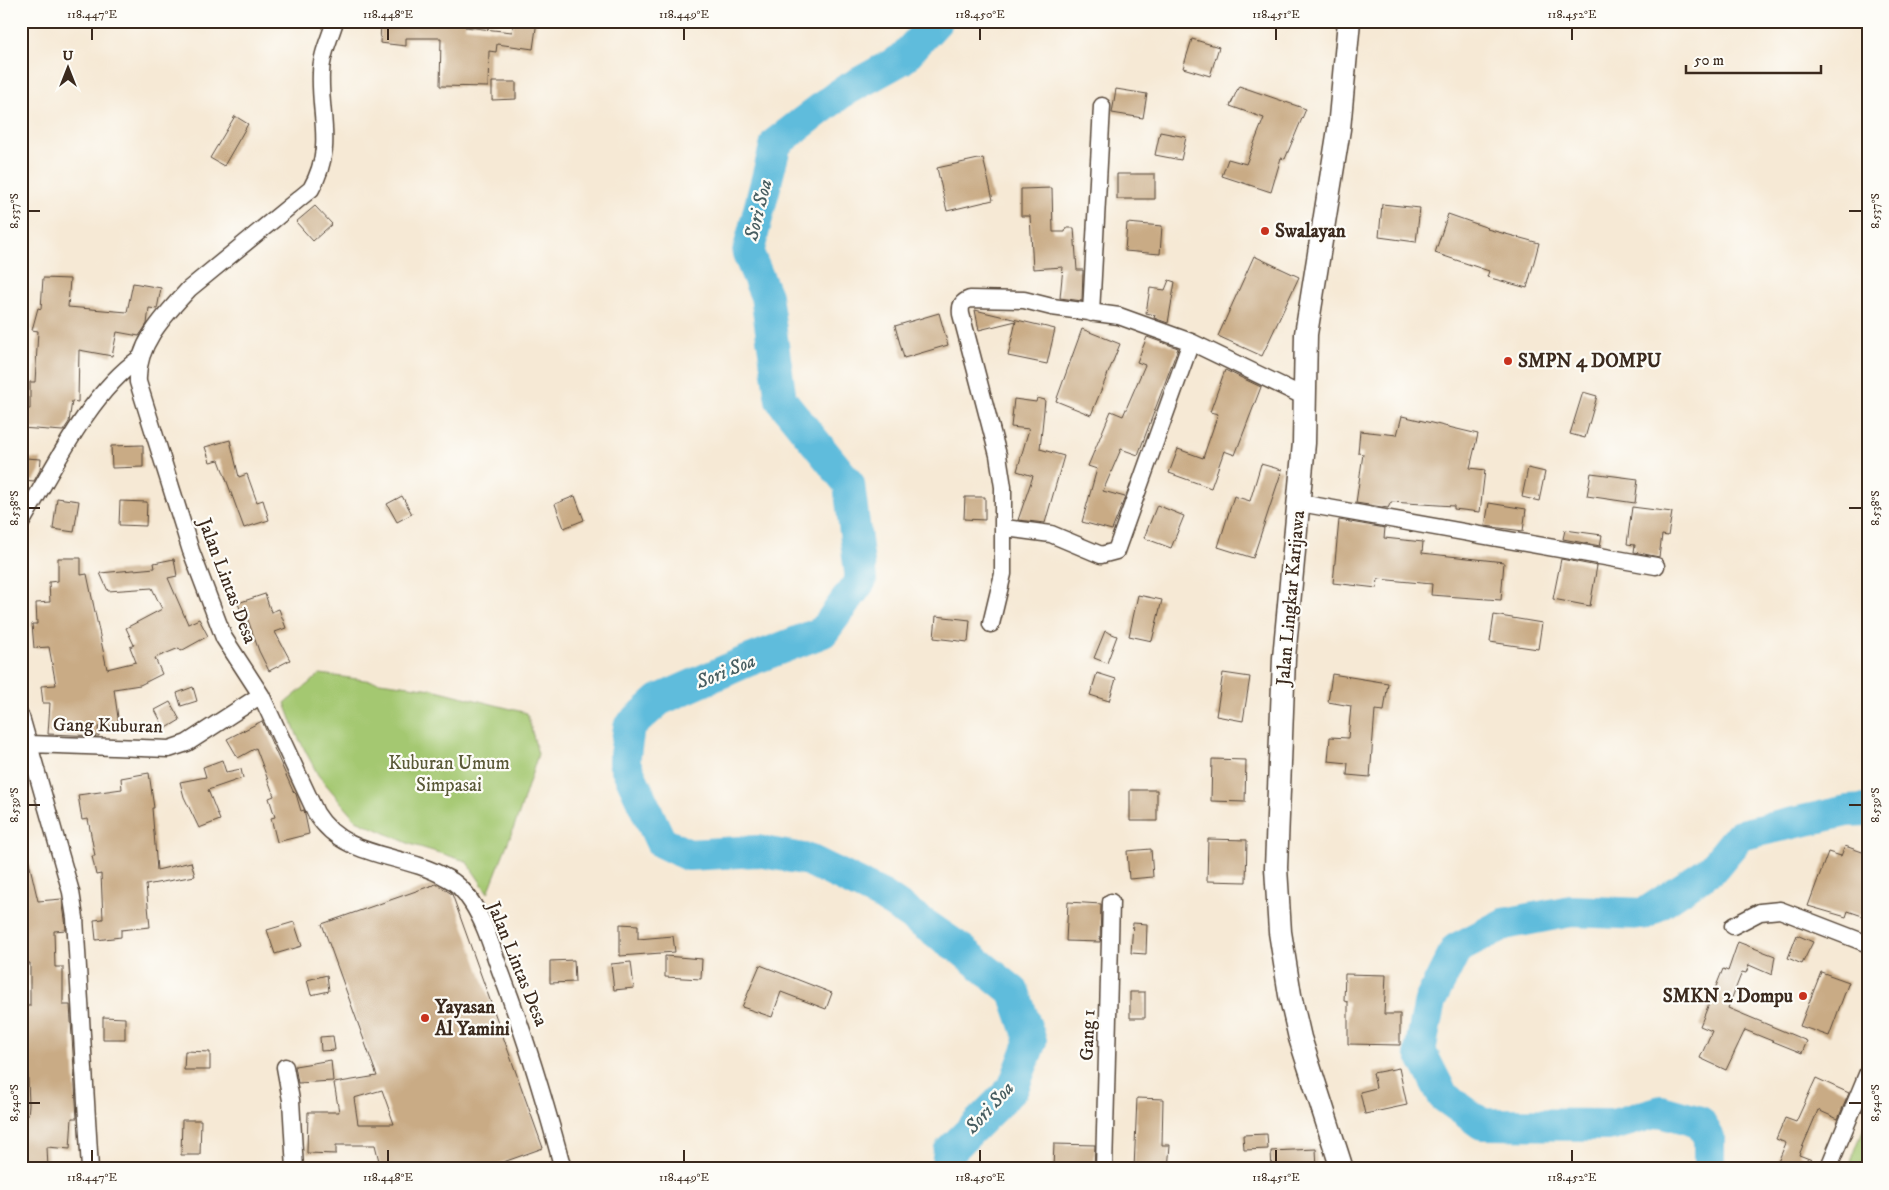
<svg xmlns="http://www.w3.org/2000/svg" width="1889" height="1190" font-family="'IM FELL DW Pica',serif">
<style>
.green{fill:#a4c871;stroke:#707948}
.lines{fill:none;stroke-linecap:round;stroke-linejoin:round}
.river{stroke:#5ebcdc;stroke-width:32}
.building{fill:#c9ab85;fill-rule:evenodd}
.street-casing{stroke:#574739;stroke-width:19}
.secondary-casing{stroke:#574739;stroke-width:25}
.street{stroke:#fff;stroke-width:16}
.secondary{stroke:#fff;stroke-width:22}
.ticks{fill:none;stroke:#3b2a1e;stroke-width:2}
.poi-dot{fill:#c8321e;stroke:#fdfcf7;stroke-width:2}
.labels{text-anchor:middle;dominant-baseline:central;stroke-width:4.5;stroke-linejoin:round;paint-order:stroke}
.poi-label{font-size:19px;font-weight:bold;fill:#3b2a1e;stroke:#fdfcf7;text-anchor:start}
.street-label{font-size:19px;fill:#3b2a1e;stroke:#fdfcf7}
.park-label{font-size:19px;fill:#5a5937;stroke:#fdfcf7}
.water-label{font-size:20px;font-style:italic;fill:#475d60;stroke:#fdfcf7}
.neatline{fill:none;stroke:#3b2a1e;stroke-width:2}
.ticks-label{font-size:12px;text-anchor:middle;fill:#3b2a1e}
</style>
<rect width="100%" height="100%" fill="#fdfcf7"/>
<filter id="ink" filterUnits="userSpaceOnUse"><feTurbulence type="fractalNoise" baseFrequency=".02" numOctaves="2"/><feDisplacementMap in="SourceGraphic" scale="10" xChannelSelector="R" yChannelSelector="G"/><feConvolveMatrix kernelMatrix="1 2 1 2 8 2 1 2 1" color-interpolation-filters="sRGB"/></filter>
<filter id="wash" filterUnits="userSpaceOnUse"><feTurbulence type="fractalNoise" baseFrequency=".0096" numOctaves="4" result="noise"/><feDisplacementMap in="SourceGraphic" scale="20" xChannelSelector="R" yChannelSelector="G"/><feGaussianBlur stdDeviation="1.12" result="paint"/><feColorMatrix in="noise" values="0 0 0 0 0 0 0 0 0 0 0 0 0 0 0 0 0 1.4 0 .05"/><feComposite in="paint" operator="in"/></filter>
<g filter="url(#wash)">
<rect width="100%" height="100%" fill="#f6e9d5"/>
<path class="green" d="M320,674l112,15 95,24 11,41 -19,60 -31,79 -22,-32 -56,-17 -54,-24 -38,-45 -21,-40 -12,-32z
M1868,1117v52h-20z"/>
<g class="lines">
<path class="river" d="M937,21l-35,38 -61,34 -65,50 -28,110 18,43 15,104 68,84 12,96 -38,52 -78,30 -86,38 -30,27 -5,35 37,80 27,13 69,-4 52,9 74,36 79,54 52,42 17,49 -18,47 -64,64 -3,17
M1709,1169v-31l-9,-16 -39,-11 -48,14 -131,-1 -39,-28 -23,-45 10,-50 26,-52 48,-25 67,-13 73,3 69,-46 27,-33 107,-24 21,-1"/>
</g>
<g id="blocks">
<path class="building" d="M381,21l33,3v-3h52l-1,6 47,5 2,-11h23l-4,28 -36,-5 -1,8 -7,-1 -1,36 -48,-1 1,-48h-35v8l-26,-3z
M1192,39l27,8 -9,29 -27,-8z
M492,82h24v17l-24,1z
M1239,86l67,23 -21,50 -4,-1 -10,34 -49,-16 6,-17 18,5 18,-46 -34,-12z
M1116,89l31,5 -4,24 -31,-5z
M235,116l13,8 -24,42 -14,-8z
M1160,132l26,5 -5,23 -26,-5z
M983,158l10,42 -46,11 -10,-43z
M1117,174h38v25h-38z
M1052,188l1,44h12l1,-4h8l3,42h6l-1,31 -22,-3 3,-31 -30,2 -3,-53h-9v-27z
M1382,204l38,4 -4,34 -37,-5z
M315,206l17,18 -19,17 -17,-19z
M1448,214l40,14 -1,1 52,14 -12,45 -40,-11 2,-6 -54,-18z
M1127,223l35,3 -2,28 -35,-3z
M1254,256l45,21 -37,79 -44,-20z
M43,278l27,1 -2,28 59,5 6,-29 28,5 -4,21 -8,-1 -2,16 -8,12 -22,-4 -5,24 -33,-6 -1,52 -6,-1 -3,21 -6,9 -42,-3v-19h9v-27h5l3,-51 -6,-1 6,-22 3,1z
M1169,280l6,2 -7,41 -14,-5 1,-3 -9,-2 4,-25 15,2z
M975,310l80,19 -8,35 -39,-8 8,-35 -37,9z
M939,313l9,32 -44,13 -9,-32z
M1082,329l38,15 -29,71 -35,-14z
M1147,337l31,11 -40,107 -17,-6 -18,42 22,6 -13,33 -30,-8 15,-53 -9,-3 23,-55 12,5 22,-51 -8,-3z
M1225,370l36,17 -26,68 -11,-4 -13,37 -42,-15 9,-24 25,9 15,-44 -8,-2z
M1583,392l14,4 -12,42 -15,-4z
M1037,398l8,2 -5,49 24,7 -19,67 -27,-3 15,-44 -16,-5 12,-42 -18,-2 3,-28 22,3z
M1402,416l76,18 -8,34 15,2 -5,42 -26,-3v-3l-63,-4 -3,6 -32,-5 7,-49 -5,-1 2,-22 37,4z
M230,440l9,37 8,-3 10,28 6,-2 6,20 -25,8 -25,-68 -9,2 -5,-15z
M143,445v22l-31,1 -1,-22z
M25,458l16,1 -1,11 -6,11 -10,-1z
M1261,464l21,6 -29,88 -35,-11 16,-51 16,5z
M1528,468l17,4 -6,29 -17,-4z
M1591,473l47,6 -3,24 -48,-7z
M402,496l10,18 -15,8 -10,-18z
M575,496l9,24 -20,8 -9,-24z
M965,497h20v23l-21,-1z
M57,498l22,3 -5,31 -21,-3z
M120,501l27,1 -1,24 -27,-1z
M1489,503l37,6 -3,22 -38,-5z
M1157,505l27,11 -13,32 -27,-10z
M1632,507l40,5 -4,24 -6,-1 -3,22 -25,-5 1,-7 -8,-1z
M1339,520l46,8 -1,10 39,4 -1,11 82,9 -3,38 -70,-5 1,-11 -54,-5 -1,9 -44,-5z
M1565,530l37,5 -2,11 -37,-7z
M58,558h23v17l6,-1 20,95 29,-7 -6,-15 4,-2 -8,-17 36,-19 -10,-21 -44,3 -8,-18 55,-5 -1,-5 20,-4 3,17 -9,2 20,46 11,-5 9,17 -27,15 -2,-3 -24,10 7,16 -22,11 -26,4 5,36 -21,2 1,9 -51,-2 2,-31h-7l-2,-17 15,-1 -7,-38 -15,1 -2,-24h5l-1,-21 14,-1 -1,-20 9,-1z
M1561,559l36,7 -7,40 -37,-7z
M265,594l6,18 8,-3 7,19 -11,4 15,28 -21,11 -10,-20 -12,-34 -4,1 -5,-15z
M1138,595l24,5 -10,41 -23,-5z
M1494,615l48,8 -4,26 -48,-7z
M936,616l34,4 -2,22 -34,-4z
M1105,631l12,5 -10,27 -13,-5z
M1097,673l19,6 -7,22 -19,-6z
M1223,673l27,4 -7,44 -27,-5z
M1332,674l56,9 -4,28 -9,-1 -5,67 -23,-2 1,-12 -20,-2 2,-24 18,1 3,-32 -23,-4z
M193,687l4,14 -16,5 -4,-13z
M170,702l10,18 -15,9 -10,-19z
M262,721l31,70 3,3 5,17 3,-1 5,24 -32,8 -6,-24 4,-1 -6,-19 5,-2 -18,-48 -18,10 -11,-19z
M1212,759l34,1 -1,42 -34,-1z
M222,760l4,12 15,-3 2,9 -35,12 12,30 -21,8 -15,-31 -4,-15 26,-5 -3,-10z
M149,773l5,35h-2l5,62 34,-8 4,14 -49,9 4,42 -29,3v7l-25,3 -2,-20 9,-1 -2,-45 -5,1 -4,-19h3l-7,-37 -6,1 -4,-25 44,-6 -1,-11z
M1130,790h27v31h-27z
M1208,839l39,1 -1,42 -39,-1z
M1845,846l23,8v64l-20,-7 -2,6 -38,-11 20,-54 13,4z
M1151,849l2,28 -24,2 -2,-28z
M27,854l11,47 24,-2 3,20 1,11 -12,1 1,36h8v38h7l7,113h-5l-2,31 -23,-2 1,22h-27v-54h7l1,-10 -4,-99h5v-43h-9v-108z
M436,884l16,10 91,254 -59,21h-103l-6,-24h-39v9l-29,-1 1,-41h31l-5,-29 43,-7 -55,-152zM382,1090l12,34h-36l-4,-26z
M1068,902l33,2 -1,38 -34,-1z
M294,922l8,24 -27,8 -8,-24z
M1133,923l14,1 -1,30 -15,-1z
M620,924l18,1v14l35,-3 2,16 -55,4z
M1797,935l16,7 -11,22 -14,-6z
M1738,942l37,14 -3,19 -23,-10 -3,8 -4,-1 -14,36 79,33 -5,12 -57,-23 -19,40 -26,-12 12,-27 -12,-5 23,-57 5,2z
M665,956l37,3 -1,20 -36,-2z
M574,960l1,22 -25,1v-22z
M631,962l3,26 -20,2 -3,-26z
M760,965l72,28 -6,16 -45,-17 -9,25 -30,-10z
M1821,972l28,10 -20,54 -29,-10z
M1345,974l41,1 -2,39h16v31l-52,-1v-42l-4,-1z
M327,975l2,16 -18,4 -4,-15z
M1130,992h15v26h-15z
M103,1017l22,1v21h-22z
M333,1036l2,14 -14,1 -1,-14z
M185,1051l25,1v18h-26z
M331,1060l2,21 -35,2 -3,-17z
M1399,1068l8,37 -42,9 -5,-22 16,-4 -3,-15z
M1816,1078l33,15 -11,26 -20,-9 -19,45 21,8 -2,6h-43l11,-26 -10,-4 9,-21 11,4z
M1137,1098l26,1 -1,46h8l-2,24h-34z
M182,1120h19l-1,35h-19z
M1267,1134l1,15 -24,1 -1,-15z
M1054,1144l41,1 -1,24h-41z
M1316,1149l1,20h-45l-1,-18z"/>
</g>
</g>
<g filter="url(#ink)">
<use href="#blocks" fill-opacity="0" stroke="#574739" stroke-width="1"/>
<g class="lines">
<defs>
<path id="street" d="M335,21c-5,17 -14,34 -14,52 -2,43 14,74 -10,116l-122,100c-24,26 -53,55 -51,93l53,169 33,87 37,57 55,118c29,47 85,39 129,64 11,5 21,16 27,26 13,20 20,45 28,67 25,65 45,131 63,199
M1091,313l11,-207
M1300,503l356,63
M21,523c32,-53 68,-130 119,-165
M1005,528l46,6 50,21 15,-4 75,-209
M991,624l12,-50v-87l-5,-32 -37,-141c-1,-9 1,-12 9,-15l54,1 28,7 67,9 72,26 114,55
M21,717l50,175 4,26 15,251
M30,744l139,5 18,-6 74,-48
M1733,926l27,-14 20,-2 88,34
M285,1067l6,33 4,69
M1104,1169l7,-267
M1828,1169l40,-97"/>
<path id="secondary" d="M1342,1169l-42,-131 -10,-43 -10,-63 -4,-64 8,-210 20,-215 2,-109 33,-205 10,-108"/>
</defs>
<use href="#street" class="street-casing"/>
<use href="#secondary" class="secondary-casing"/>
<use href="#street" class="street"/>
<use href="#secondary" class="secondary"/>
</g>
</g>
<path class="ticks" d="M92,28v12M388,28v12M684,28v12M980,28v12M1276,28v12M1572,28v12M28,211h12M1849,211h13M28,508h12M1849,508h13M28,805h12M1849,805h13M28,1103h12M1849,1103h13M92,1150v12M388,1150v12M684,1150v12M980,1150v12M1276,1150v12M1572,1150v12"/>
<g class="poi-dot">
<circle cx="1265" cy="231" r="5"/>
<circle cx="1508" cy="361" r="5"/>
<circle cx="1803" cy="996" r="5"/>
<circle cx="425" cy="1018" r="5"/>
</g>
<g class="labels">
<g class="poi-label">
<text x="1275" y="231">Swalayan</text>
<text x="1518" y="361">SMPN 4 DOMPU</text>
<text x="1793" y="996" text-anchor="end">SMKN 2 Dompu</text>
<text x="435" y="1007">Yayasan<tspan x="435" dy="22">Al Yamini</tspan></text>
</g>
<g class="street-label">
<text transform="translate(227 581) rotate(69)">Jalan Lintas Desa</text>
<text transform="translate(1291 598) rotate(-85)">Jalan Lingkar Karijawa</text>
<text transform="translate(108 726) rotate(1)">Gang Kuburan</text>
<text transform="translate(517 964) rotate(68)">Jalan Lintas Desa</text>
<text transform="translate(1088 1035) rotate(-88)">Gang 1</text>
</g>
<g class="park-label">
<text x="449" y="763">Kuburan Umum<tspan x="449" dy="22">Simpasai</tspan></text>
</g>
<g class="water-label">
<text transform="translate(759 210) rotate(-76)">Sori Soa</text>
<text transform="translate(726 672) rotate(-22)">Sori Soa</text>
<text transform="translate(990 1108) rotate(-48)">Sori Soa</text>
</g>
</g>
<rect width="1889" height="1190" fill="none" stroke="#fdfcf7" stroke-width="55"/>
<g transform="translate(68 68)" stroke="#fdfcf7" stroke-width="4" paint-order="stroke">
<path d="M0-4L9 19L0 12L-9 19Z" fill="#3b2a1e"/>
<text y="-8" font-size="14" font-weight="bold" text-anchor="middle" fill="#3b2a1e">U</text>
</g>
<path d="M1686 65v8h135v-8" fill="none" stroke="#3b2a1e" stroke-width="2.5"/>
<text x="1694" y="65" font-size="15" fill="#3b2a1e" stroke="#fdfcf7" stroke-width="4" paint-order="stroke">50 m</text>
<rect x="28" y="28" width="1834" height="1134" class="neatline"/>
<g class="ticks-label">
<text x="92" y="18">118.447°E</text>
<text x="388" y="18">118.448°E</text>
<text x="684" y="18">118.449°E</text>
<text x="980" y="18">118.450°E</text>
<text x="1276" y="18">118.451°E</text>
<text x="1572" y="18">118.452°E</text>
<text transform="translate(14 211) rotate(-90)" y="4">8.537°S</text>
<text transform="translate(1875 211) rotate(-90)" y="4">8.537°S</text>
<text transform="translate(14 508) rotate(-90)" y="4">8.538°S</text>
<text transform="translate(1875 508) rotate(-90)" y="4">8.538°S</text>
<text transform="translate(14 805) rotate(-90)" y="4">8.539°S</text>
<text transform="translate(1875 805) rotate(-90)" y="4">8.539°S</text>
<text transform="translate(14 1103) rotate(-90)" y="4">8.540°S</text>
<text transform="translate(1875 1103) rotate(-90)" y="4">8.540°S</text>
<text x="92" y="1181">118.447°E</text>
<text x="388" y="1181">118.448°E</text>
<text x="684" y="1181">118.449°E</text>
<text x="980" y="1181">118.450°E</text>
<text x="1276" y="1181">118.451°E</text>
<text x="1572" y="1181">118.452°E</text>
</g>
</svg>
